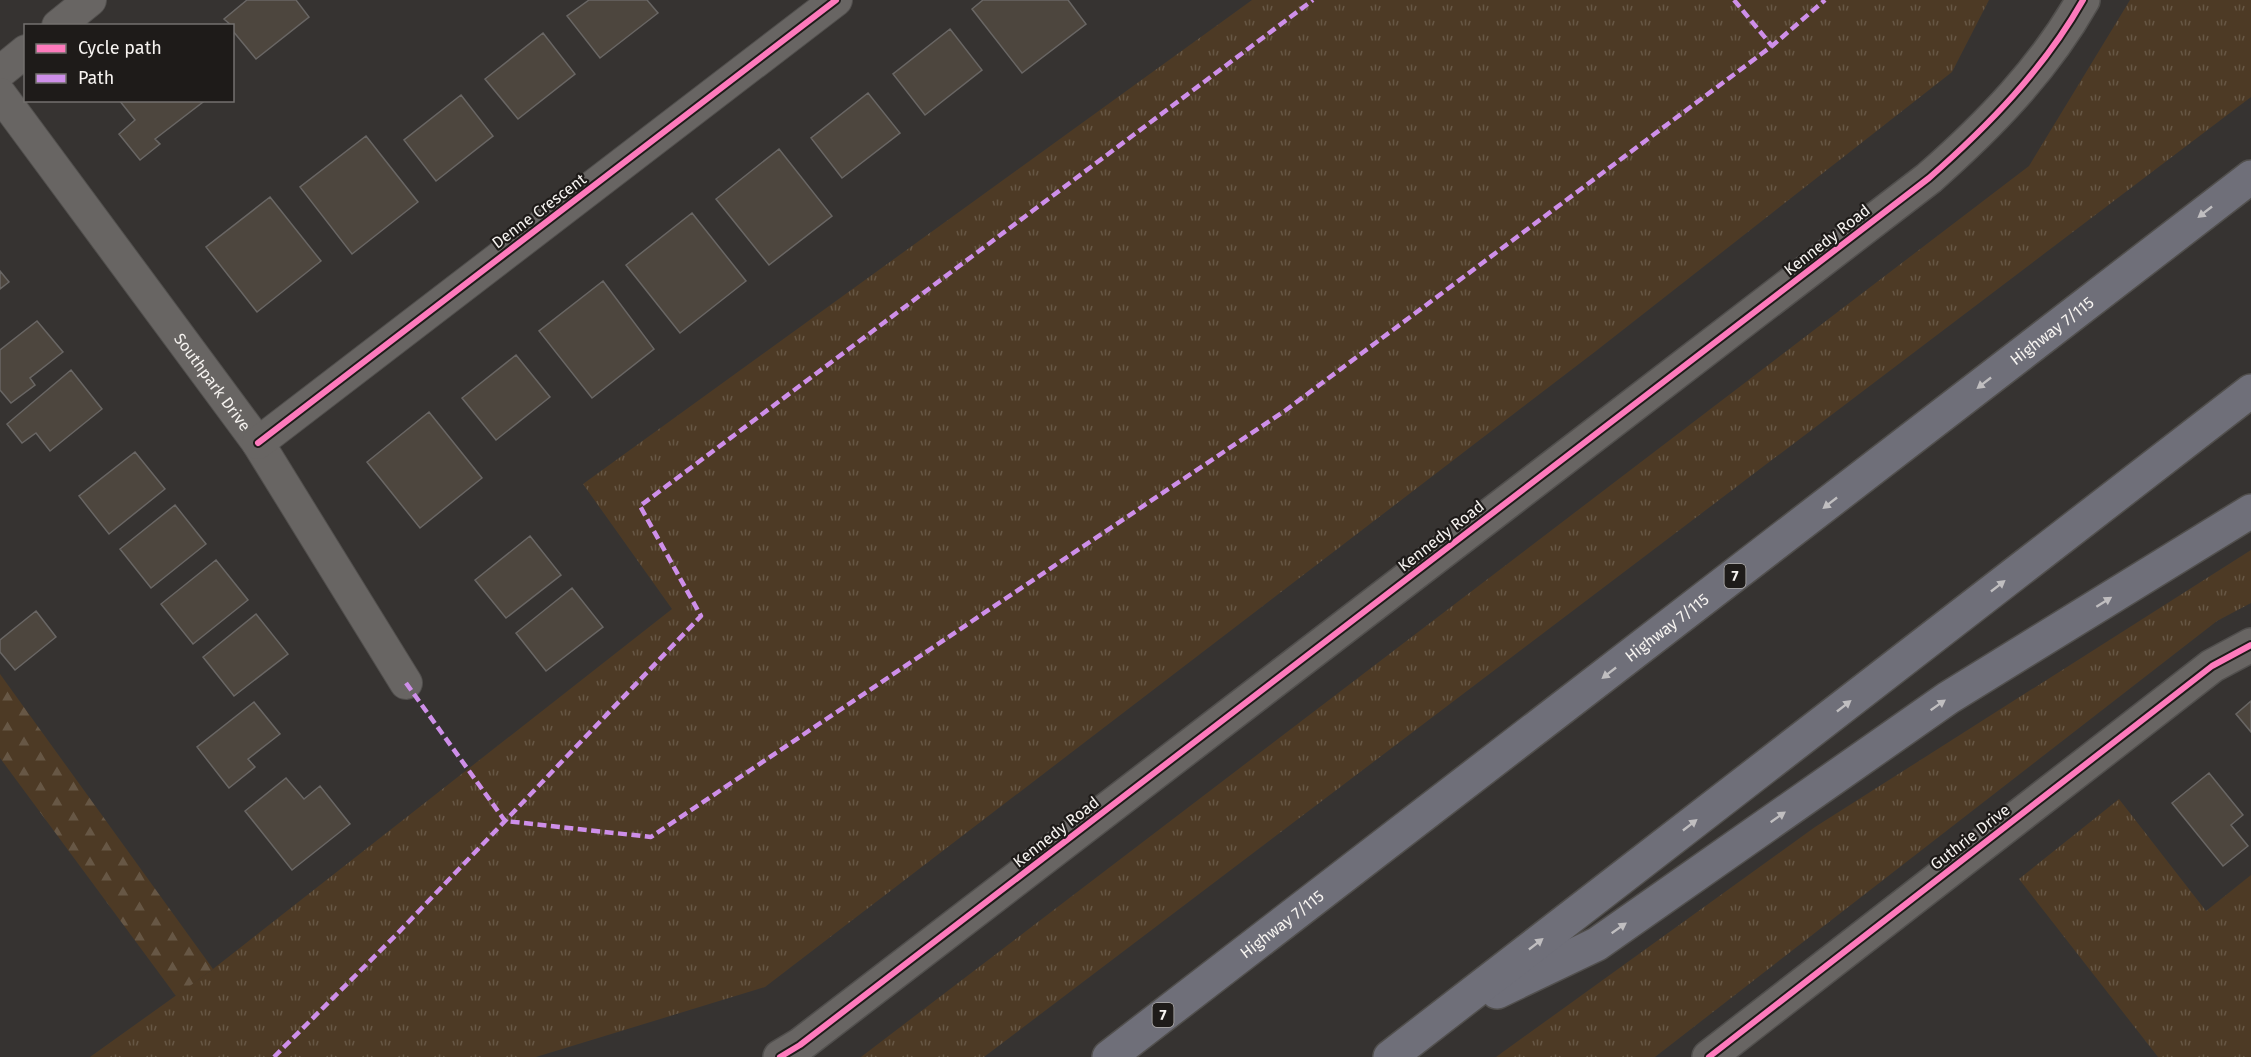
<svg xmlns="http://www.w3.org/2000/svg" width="2251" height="1057" font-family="'Fira Sans',sans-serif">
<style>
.grass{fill:url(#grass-tufts)}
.forest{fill:url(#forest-firs)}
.building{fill:#4d463e;stroke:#696664;stroke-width:1.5}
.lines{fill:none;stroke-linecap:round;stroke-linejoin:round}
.minor-casing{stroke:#514f4d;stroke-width:34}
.tertiary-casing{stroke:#514f4d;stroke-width:36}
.motorway-casing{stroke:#514f4d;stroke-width:36}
.minor{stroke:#686563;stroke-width:32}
.tertiary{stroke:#686563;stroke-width:33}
.motorway{stroke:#6f6f79;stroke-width:33}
.quiet{stroke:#ce8fe9;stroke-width:4.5;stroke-dasharray:9 4.5;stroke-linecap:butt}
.cycleway-casing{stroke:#1e1b19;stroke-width:10}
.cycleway{stroke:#fd7abc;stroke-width:6}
.oneway{fill:#c0bec0}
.labels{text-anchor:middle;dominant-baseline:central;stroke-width:4.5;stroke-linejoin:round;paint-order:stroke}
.shield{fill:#1e1b19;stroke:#b5b2b0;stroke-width:1.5}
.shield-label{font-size:15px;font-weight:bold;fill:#f6f3f0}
.street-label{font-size:16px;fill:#f6f3f0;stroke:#1e1b19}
</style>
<defs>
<pattern id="grass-tufts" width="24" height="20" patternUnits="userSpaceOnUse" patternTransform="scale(1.5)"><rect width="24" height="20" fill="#4d3a25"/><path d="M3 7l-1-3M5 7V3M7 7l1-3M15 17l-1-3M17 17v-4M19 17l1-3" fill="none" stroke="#675745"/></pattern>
<pattern id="forest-firs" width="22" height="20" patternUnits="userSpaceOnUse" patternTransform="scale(1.5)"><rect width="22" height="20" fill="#4d3a25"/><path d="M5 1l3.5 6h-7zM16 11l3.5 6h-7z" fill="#675745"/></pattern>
</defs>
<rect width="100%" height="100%" fill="#363331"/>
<path class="grass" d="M1252,0h737l-37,72 -356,279 -831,636 -229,70h-446l123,-88 459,-360 -89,-125z
M2130,0h121v97l-1267,960h-123l1168,-891z
M2251,550v53l-34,18 -562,436h-159l319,-230z
M2119,799l87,112 45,-36v182h-93l-139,-178z"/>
<path class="forest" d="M0,674l213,295 -37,27 -176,-238z"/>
<path class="building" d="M247,0h49l13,17 -53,42 -24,-29v-4l-8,-7z
M589,0h58l11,13 -58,45 -33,-42z
M983,0h85l18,24 -64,49 -50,-64z
M950,29l32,41 -57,45 -32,-41z
M543,33l32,41 -57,45 -33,-40z
M868,93l32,40 -58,45 -31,-40z
M461,95l32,41 -57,45 -32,-41z
M119,100h83l1,2 -48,37 5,5 -20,16 -21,-26 16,-14z
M366,136l52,66 -66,52 -52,-67z
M779,149l53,67 -63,49 -53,-66z
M270,197l51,64 -64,51 -51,-65z
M692,213l54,68 -66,52 -54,-68z
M0,271l9,11 -9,7z
M603,281l51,68 -62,49 -53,-67z
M37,321l26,31 -33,26 5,7 -24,18 -11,-13v-40z
M516,355l34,42 -54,43 -34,-42z
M71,370l31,39 -52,42 -14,-18 -14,10 -15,-19z
M429,412l53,66 -62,50 -53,-66z
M135,452l30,37 -56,45 -30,-38z
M175,505l31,39 -55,44 -31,-39z
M530,536l31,39 -55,43 -31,-38z
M216,560l32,40 -55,44 -32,-40z
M572,588l31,39 -57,44 -30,-38z
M36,611l20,26 -41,33 -15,-18v-12z
M256,614l32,40 -54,42 -31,-39z
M2251,701v31l-15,-18z
M254,702l26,32 -32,25 7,8 -26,21 -32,-41z
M2209,773l34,42 -12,10 17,21 -25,20 -51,-63z
M286,778l18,21 16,-13 30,38 -58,46 -47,-59z"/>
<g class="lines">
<defs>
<g id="minor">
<path d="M58,26l32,-26"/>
<path d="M0,72l26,-21"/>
<path id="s1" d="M0,94l258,349 148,240"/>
<path d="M258,443l578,-443"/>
</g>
<path id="tertiary" d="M780,1057l20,-12 1129,-867c59,-52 115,-109 154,-178
M1709,1057l503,-391 39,-21"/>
<g id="motorway">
<path d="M1497,992l100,-48 351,-246 303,-187"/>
<path id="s2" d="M1109,1057l1142,-880"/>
<path d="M1390,1057l861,-666"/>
</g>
</defs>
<use href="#minor" class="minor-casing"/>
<use href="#tertiary" class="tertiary-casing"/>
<use href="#motorway" class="motorway-casing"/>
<use href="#minor" class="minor"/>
<use href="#tertiary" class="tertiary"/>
<use href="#motorway" class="motorway"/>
<path class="quiet" d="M1734,0l38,46
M406,683l99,138 146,16 635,-427 486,-364 53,-46
M274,1057l121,-121 306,-320 -61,-110 673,-506"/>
<defs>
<path id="cycleway" d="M258,443l578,-443
M780,1057l20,-12 1129,-867c59,-52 115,-109 154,-178
M1709,1057l503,-391 39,-21"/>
</defs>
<use href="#cycleway" class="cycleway-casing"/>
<use href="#cycleway" class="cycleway"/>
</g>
<defs><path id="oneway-solid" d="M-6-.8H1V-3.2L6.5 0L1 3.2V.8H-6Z" transform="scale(1.5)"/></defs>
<g class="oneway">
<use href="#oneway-solid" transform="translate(2205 212) rotate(142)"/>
<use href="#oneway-solid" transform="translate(1984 383) rotate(142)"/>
<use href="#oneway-solid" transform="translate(1830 503) rotate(142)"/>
<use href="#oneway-solid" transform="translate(1998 586) rotate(-38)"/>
<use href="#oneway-solid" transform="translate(2104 602) rotate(-32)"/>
<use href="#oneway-solid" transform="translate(1609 673) rotate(142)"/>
<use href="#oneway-solid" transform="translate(1938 705) rotate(-35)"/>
<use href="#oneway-solid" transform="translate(1844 706) rotate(-38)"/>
<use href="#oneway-solid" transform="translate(1778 817) rotate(-35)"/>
<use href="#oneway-solid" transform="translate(1690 825) rotate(-38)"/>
<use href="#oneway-solid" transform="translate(1619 928) rotate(-35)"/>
<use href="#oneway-solid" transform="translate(1536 944) rotate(-38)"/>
</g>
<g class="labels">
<g class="shield">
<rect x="1724.5" y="564" width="21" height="24" rx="4.5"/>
<rect x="1152.5" y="1003" width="21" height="24" rx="4.5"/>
</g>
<g class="shield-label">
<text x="1735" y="576">7</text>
<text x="1163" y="1015">7</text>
</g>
<g class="street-label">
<text transform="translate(539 211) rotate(-37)">Denne Crescent</text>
<text transform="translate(1827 240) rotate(-38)">Kennedy Road</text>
<text stroke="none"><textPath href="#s2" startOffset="1190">Highway 7/115</textPath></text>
<text stroke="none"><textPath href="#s1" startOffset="358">Southpark Drive</textPath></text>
<text transform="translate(1441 536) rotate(-38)">Kennedy Road</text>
<text stroke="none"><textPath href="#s2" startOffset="704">Highway 7/115</textPath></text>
<text transform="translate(1056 832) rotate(-38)">Kennedy Road</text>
<text transform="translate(1970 837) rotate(-38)">Guthrie Drive</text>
<text stroke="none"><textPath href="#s2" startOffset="218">Highway 7/115</textPath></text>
</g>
</g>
<rect x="24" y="24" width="210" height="78" fill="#1e1b19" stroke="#74716f" stroke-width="1.5"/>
<rect x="36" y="44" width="30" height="9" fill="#fd7abc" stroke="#74716f" stroke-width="1.5"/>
<text x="78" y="54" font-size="18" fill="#f6f3f0">Cycle path</text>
<rect x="36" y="74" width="30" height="9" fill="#ce8fe9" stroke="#74716f" stroke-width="1.5"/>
<text x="78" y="84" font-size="18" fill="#f6f3f0">Path</text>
</svg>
